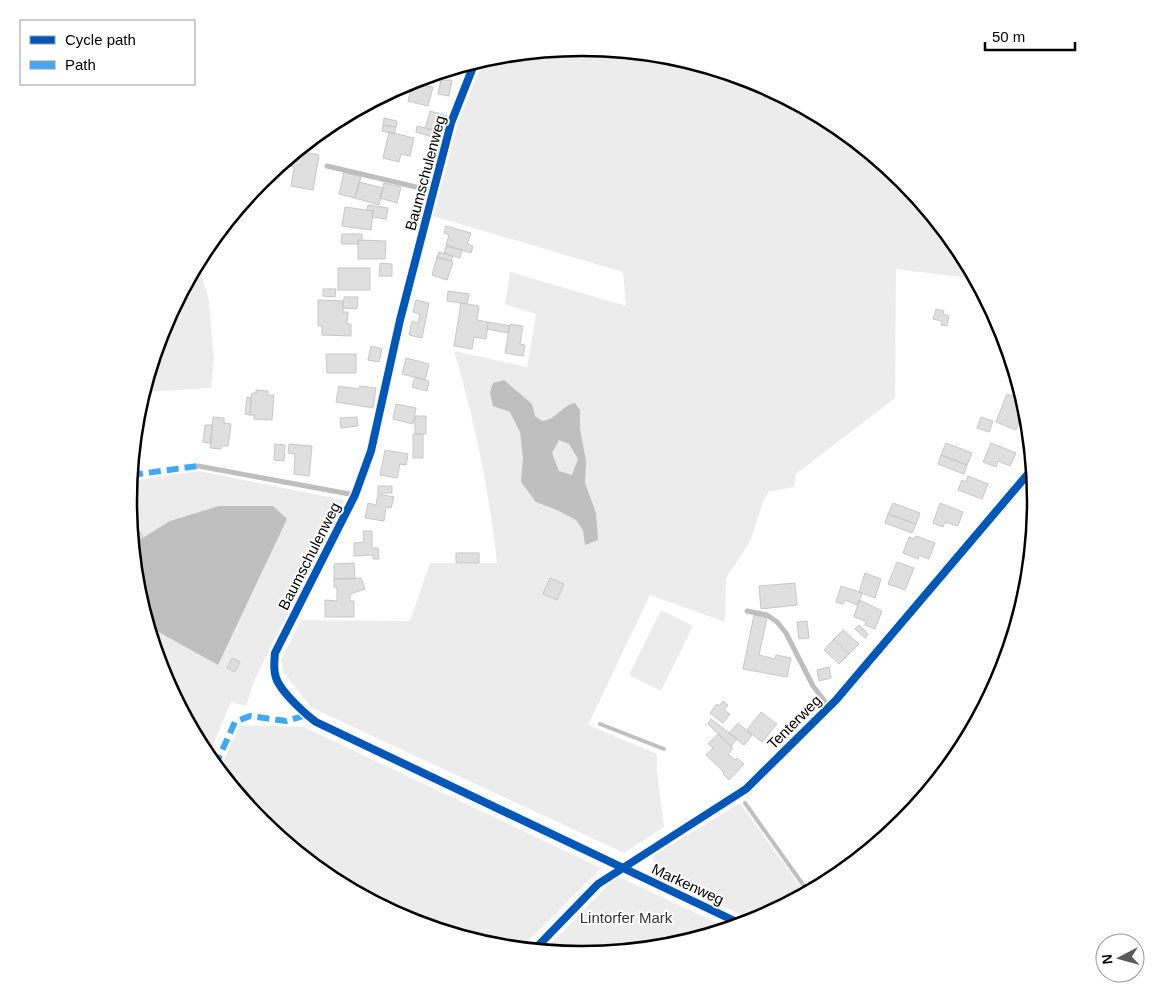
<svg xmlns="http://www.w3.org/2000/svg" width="1165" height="1003" font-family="Helvetica,sans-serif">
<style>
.green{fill:#ececec}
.water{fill:#bfbfbf;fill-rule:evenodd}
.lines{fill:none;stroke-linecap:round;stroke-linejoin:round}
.stream{stroke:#bfbfbf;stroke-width:4}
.building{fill:#dfdfdf;stroke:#c7c7c7}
.service{stroke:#bebebe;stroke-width:5}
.minor{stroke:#bebebe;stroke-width:10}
.quiet{stroke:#3fa9f5;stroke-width:6;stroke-dasharray:12 6;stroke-linecap:butt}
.cycleway-casing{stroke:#fff;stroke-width:11}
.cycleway{stroke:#0057b8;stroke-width:8}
.labels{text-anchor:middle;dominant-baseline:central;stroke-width:4;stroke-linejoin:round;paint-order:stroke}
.street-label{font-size:15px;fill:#000;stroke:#fff}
.park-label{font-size:15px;fill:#333;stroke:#fff}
.rim{fill:none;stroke:#000;stroke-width:2.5}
</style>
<rect width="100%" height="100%" fill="#fff"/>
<path class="green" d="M583,48l88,8 86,26 78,42 69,57 56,69 16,29 -80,-10 -1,129 -99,76 -2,13 -26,5 -5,10 -13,40 -24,36 -1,44 -75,-27 -62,130 69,29v16l7,57 -40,26 -312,-145 -29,-36 -2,-12 20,-40 109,1 20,-58h67c-8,-72 -22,-142 -43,-212l73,16 9,-53 -31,-10 5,-32 116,34 -3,-34 -190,-56 26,-96 25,-61 10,-3z
M198,263l11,37 5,60 -3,28 -67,4 19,-65z
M199,471l145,29 -90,181 -8,25 -15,-4 -23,55 -45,-82 -26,-85 -8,-89 1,-20z
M661,610l32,16 -32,65 -32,-16z
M240,725l64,2 297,141 -81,81 -26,-2 -86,-26 -78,-42 -69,-57 -42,-51z
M740,803l66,91 -51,27 -100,-46 -2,-19z
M617,876l113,53 -59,18 -89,8 -39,-3z"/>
<path class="water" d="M504,380l28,24 3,12 7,5c16,-2 17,-14 33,-18l5,7v19l6,32 -1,22 11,30 2,27 -13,5 -2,-15 -7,-10 -19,-10 -21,-8 -15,-20 2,-24 -3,-26 -10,-20 -17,-6 -3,-13 3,-10zM559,440l10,4 9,15 -6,16 -13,-4 -7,-18z
M219,506h54l14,13 -69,146 -70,-39 -11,-36 -4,-46 37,-23z"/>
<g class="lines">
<path class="stream" d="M600,724l64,25
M745,803l64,90"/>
</g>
<path class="building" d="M441,80h11l-3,16 -11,-2z
M412,83l21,4 -5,19 -20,-5z
M430,111l17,5 -5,17 -17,-5z
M384,118l13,3 -1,6 -13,-2z
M383,125l13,2 -2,7 -12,-3z
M417,126l17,4 -2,7 -16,-5z
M389,132l25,6 -4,18 -9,-2 -2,8 -16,-4z
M297,151l22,4 -6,35 -22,-4 3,-19 -10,-2 1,-4z
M344,172l17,5 -6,21 -16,-4z
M359,182l24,6 -4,17 -24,-7z
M384,183l17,4 -4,16 -17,-5z
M368,205l20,3 -2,11 -14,-2 1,-6 -6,-1z
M345,207l28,4 -2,19 -29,-4z
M446,226l25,7 -4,11 6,2 -2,7 -25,-8 3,-10 -5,-2z
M342,234h20v6h-4v4h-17z
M358,240l28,1 -1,18h-27z
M446,246l16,4 -2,8 -16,-5z
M439,252l14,4 -2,5 -14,-4z
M437,257l16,5 -6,18 -15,-5z
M380,263l12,1v12h-13z
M338,268h32v22h-32z
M323,289h13l-1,8 -12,-1z
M448,291l21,3 -2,10 -20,-3z
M344,297h14l-1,12 -14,-1z
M318,300l25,1v11h5l-1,12h4v12l-29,-1v-9h-4z
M416,300l13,3 -7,35 -13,-3 3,-14 6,2 2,-9 -7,-2z
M461,303l18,3 -2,14 11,2 -2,17 -12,-2 -2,12 -18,-3z
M936,309l8,2 -1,3 6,2 -2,10 -6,-1 1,-4 -9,-2z
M488,322l22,4 -2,7 -21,-4z
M510,324l13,2 -3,18 5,1 -2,11 -18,-3z
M371,346l11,3 -3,13 -11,-2z
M326,354h30v19h-29z
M406,358l23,6 -4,16 -23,-6z
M415,377l14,4 -2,10 -15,-4z
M339,386l20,3 1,-3 16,2 -3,20 -37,-6z
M256,390l12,1v4h6l-2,25 -18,-1v-4h-4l2,-22h4z
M1007,394l17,6 1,5 -9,25 -20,-8z
M247,397l4,1 -1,17 -5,-1z
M396,404l20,4 -3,16 -20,-5z
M415,416h11v18h-11z
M213,417l11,1v5l7,1 -3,22h-7v3l-11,-1z
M357,417l1,9 -17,2 -1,-10z
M981,417l12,4 -4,11 -12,-4z
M205,425h7l-1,18 -8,-1z
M413,434h10v24h-10z
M946,443l26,10 -5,12 -26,-10z
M991,443l25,10 -6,13 -12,-5 -2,6 -13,-5z
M275,444l10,1 -1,16 -10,-1z
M289,444l23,2 -3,30 -15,-2 1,-20 -7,-1z
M385,450l23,4 -2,11 -6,-1 -3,14 -17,-3z
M941,455l26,10 -3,9 -26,-10z
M968,476l20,8 -6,15 -24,-9 4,-10 4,2z
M378,486h14v7h-14z
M378,494l16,3 -3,11 -5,-1 -2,14 -19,-3 3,-15 8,2z
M893,503l27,10 -4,11 -28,-10z
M940,503l23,9 -5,14 -13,-4 -2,5 -10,-4z
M888,514l28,10 -4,9 -27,-10z
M363,531h9v17h6l1,11h-6v-4l-19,1v-13l10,-1z
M140,532l3,5 -10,7 -1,-7z
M916,536l19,7 -6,16 -10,-4 -1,4 -15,-6 6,-16 5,2z
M456,553h23v10h-23z
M897,562l17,6 -9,22 -17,-6z
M354,563l1,16h-21v-15z
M865,573l16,6 -6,19 -16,-6z
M361,578l4,11 -15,5v7h4v16h-29v-17l12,1v-14h-3v-8z
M550,578l14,6 -7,16 -14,-6z
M795,583l2,22 -36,4 -2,-23z
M841,586l21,7 -4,12 -13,-5 -2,4 -7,-2z
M859,600l23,11 -7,18 -10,-4 1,-4 -12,-4z
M754,615l13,3 -8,37 16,4 1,-4 15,3 -4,19 -44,-8z
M807,621l2,17 -10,1 -2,-17z
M859,625l9,9 -3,4 -10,-9z
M843,630l16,14 -10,10 -15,-15z
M834,639l15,15 -10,10 -15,-14z
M232,658l8,4 -5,10 -8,-4z
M829,667l2,11 -12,3 -2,-11z
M723,701l5,4 -4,5 6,4 -7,9 -13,-10 7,-9 2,2z
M761,712l16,12 -15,18 -15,-12z
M711,719l26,20 -6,7 -23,-22z
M738,723l14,12 -8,10 -15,-12z
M718,734l15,14 -5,6 7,6 2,-2 7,6 -15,16 -6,-6 1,-2 -18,-17 7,-7 -5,-4z"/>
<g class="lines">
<path class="service" d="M327,166l106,25
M198,466l157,29
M747,611l20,4 10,7 9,11 27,53 16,21"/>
<path class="minor" d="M475,62l-24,61 -51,197 -29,131 -16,44 -80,158c-1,10 -2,22 4,31 7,12 26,30 37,38l427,203
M533,951l65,-67 148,-95 90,-89 197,-232"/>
<path class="quiet" d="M131,475l67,-9
M215,766l20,-44 15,-6 36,5 21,-6"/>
<defs>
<path id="cycleway" d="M475,62l-24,61 -51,197 -29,131 -16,44 -80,158c-1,10 -2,22 4,31 7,12 26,30 37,38l427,203
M533,951l65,-67 148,-95 90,-89 197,-232"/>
</defs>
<use href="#cycleway" class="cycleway-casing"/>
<use href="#cycleway" class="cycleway"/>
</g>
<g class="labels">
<g class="street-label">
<text transform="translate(425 173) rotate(-75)">Baumschulenweg</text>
<text transform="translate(309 556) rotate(-63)">Baumschulenweg</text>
<text transform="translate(794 722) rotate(-45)">Tenterweg</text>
<text transform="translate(688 884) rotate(25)">Markenweg</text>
</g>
<g class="park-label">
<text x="626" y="917">Lintorfer Mark</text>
</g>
</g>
<path d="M0 0H1165V1003H0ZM137 501a445 445 0 1 1 890 0a445 445 0 1 1-890 0Z" fill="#fff" fill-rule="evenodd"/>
<path class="rim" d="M137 501a445 445 0 1 1 890 0a445 445 0 1 1-890 0Z"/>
<rect x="20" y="20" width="175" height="65" fill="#ffffff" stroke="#999999"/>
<rect x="30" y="36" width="25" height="8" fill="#0057b8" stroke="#999999"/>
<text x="65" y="45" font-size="15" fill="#000000">Cycle path</text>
<rect x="30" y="61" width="25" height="8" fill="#3fa9f5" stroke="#999999"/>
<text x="65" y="70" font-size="15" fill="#000000">Path</text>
<g transform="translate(1120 958) rotate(264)"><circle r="24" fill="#ffffff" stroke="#999999"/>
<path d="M0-4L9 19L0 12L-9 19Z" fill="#595959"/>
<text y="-8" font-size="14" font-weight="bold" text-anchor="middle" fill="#000000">N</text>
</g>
<path d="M985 42v8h90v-8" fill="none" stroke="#000000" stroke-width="2.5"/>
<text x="992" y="42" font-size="15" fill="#000000" stroke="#ffffff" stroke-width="4" paint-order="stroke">50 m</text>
</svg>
